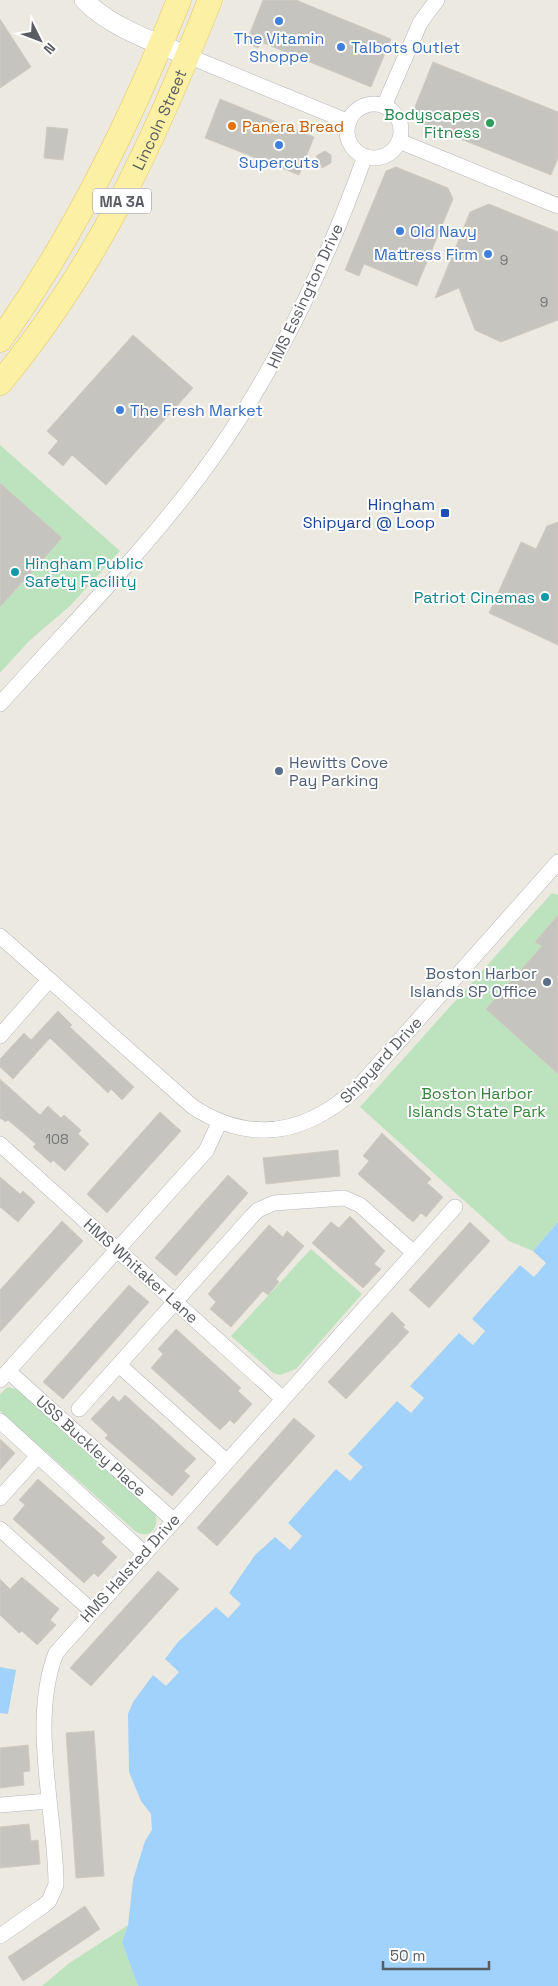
<svg xmlns="http://www.w3.org/2000/svg" width="558" height="1986" font-family="'Space Grotesk',sans-serif">
<style>
.green{fill:#bde3be}
.water{fill:#a0d2fc}
.building{fill:#c6c4be;stroke:#d0cbbf}
.lines{fill:none;stroke-linecap:round;stroke-linejoin:round}
.minor-casing{stroke:#b3b6bb;stroke-width:16}
.tertiary-casing{stroke:#b3b6bb;stroke-width:20}
.primary-casing{stroke:#ecc658;stroke-width:25}
.minor{stroke:#fff;stroke-width:15}
.tertiary{stroke:#fff;stroke-width:19}
.primary{stroke:#fcf0a5;stroke-width:24}
.shop-dot{fill:#3f7fe0;stroke:#fff;stroke-width:2}
.leisure-dot{fill:#2e9e5b;stroke:#fff;stroke-width:2}
.food-dot{fill:#e8710a;stroke:#fff;stroke-width:2}
.transit-dot{fill:#1a4fb4;stroke:#fff;stroke-width:2}
.culture-dot{fill:#0f9aa8;stroke:#fff;stroke-width:2}
.service-dot{fill:#5c6f8a;stroke:#fff;stroke-width:2}
.labels{text-anchor:middle;dominant-baseline:central;stroke-width:4;stroke-linejoin:round;paint-order:stroke}
.number-label{font-size:14px;fill:#747678}
.shield{fill:#fff;stroke:#8b8d90;stroke-width:1}
.shield-label{font-size:15px;font-weight:bold;fill:#595c61}
.shop-label{font-size:16px;fill:#366cbe;stroke:#fff;text-anchor:start}
.leisure-label{font-size:16px;fill:#27864d;stroke:#fff;text-anchor:end}
.street-label{font-size:16px;fill:#595c61;stroke:#fff}
.food-label{font-size:16px;fill:#c56008;stroke:#fff;text-anchor:start}
.transit-label{font-size:16px;fill:#164399;stroke:#fff;text-anchor:end}
.culture-label{font-size:16px;fill:#0d838f;stroke:#fff;text-anchor:start}
.service-label{font-size:16px;fill:#4e5e75;stroke:#fff;text-anchor:start}
.park-label{font-size:16px;fill:#37823c;stroke:#fff}
</style>
<rect width="100%" height="100%" fill="#ece9e0"/>
<path class="green" d="M0,445l120,106 -49,54 -42,36 -29,32z
M552,893l6,2v327l-25,29 -24,-10 -149,-134z
M311,1249l51,45 -66,75 -16,6 -7,-2 -42,-37z
M8,1387l11,3 136,122c5,15 -5,29 -20,19l-135,-120v-17z
M128,1925l-6,17 16,44h-96l26,-22z"/>
<path class="water" d="M558,1222v764h-420l-16,-44 6,-17 5,-45 12,-39 7,-11 -1,-16 -10,-13 -12,-29 -1,-58 5,-12 20,-27 13,11 13,-14 -14,-13 13,-17 38,-35 12,11 13,-14 -12,-11 26,-38 20,-18 15,13 12,-14 -14,-13 48,-54 14,12 13,-14 -15,-13 49,-53 14,12 13,-15 -14,-12 49,-53 14,12 12,-14 -13,-12 48,-54 14,12 12,-14 -13,-12z
M0,1667l16,3 -8,44 -8,-1z"/>
<path class="building" d="M263,0h33l95,39 -20,48 -110,-45 -3,6 -12,-5z
M0,19l31,48 -31,21z
M433,62l125,50v46l-7,17 -141,-56z
M220,99l94,38 -15,38 -94,-37z
M47,127l21,2 -5,31 -19,-2z
M325,151l6,4v8l-9,5 -6,-12z
M396,167l52,21 5,11 -36,87 -53,-22 -5,12 -14,-6 41,-99z
M489,204l69,28v88l-57,22 -26,-12 -16,-42 -24,10 35,-86z
M133,335l60,53 -87,97 -34,-30 -9,11 -15,-13 10,-12 -11,-10z
M0,483l62,55 -62,69z
M558,522v123l-69,-32 32,-71 15,7 11,-23z
M558,915v159l-72,-65 56,-63 -7,-4z
M58,1011l14,14 -2,2 64,60 -12,13 -11,-11 -3,4 -58,-55 -37,41 -13,-12v-8l24,-26 7,7z
M0,1079l40,36 8,-9 13,12 3,-3 17,15 -3,4 11,10 -24,27 -12,-11 -2,3 -18,-16 3,-3 -28,-24 -2,2 -6,-4z
M160,1112l21,19 -74,82 -20,-19z
M382,1133l49,46 -4,4 16,14 -17,20 -5,-4 -8,9 -55,-48 11,-13 -6,-5z
M338,1150l2,26 -74,8 -3,-26z
M228,1175l20,18 -72,83 -21,-18z
M0,1177l20,17 3,-3 12,11 -17,20 -18,-15z
M350,1216l35,35 -11,13 7,5 -18,19 -51,-45 19,-21 8,6z
M62,1221l21,20 -83,91v-42z
M470,1222l20,19 -61,67 -20,-18z
M269,1225l14,12 4,-6 17,15 -28,33 3,3 -11,13 -5,-4 -32,36 -21,-18 6,-7 -8,-8z
M129,1285l20,17 -86,97 -20,-17z
M392,1312l13,13 -2,2 6,5 -63,67 -18,-17z
M176,1329l65,59 -3,3 14,13 -18,20 -4,-4 -10,10 -69,-62 12,-14 -5,-5z
M125,1395l71,64 -12,12 6,5 -18,20 -67,-58 3,-3 -17,-16 22,-23 6,6z
M294,1418l21,18 -98,110 -20,-18z
M0,1439l15,14 -15,17z
M38,1479l67,59 -4,4 16,15 -19,20 -4,-4 -10,10 -71,-64 12,-14 -6,-5z
M158,1571l21,18 -88,97 -21,-18z
M22,1577l37,32 -9,11 6,5 -19,20 -15,-14 -3,2 -19,-18v-36l10,10z
M94,1731l10,145 -28,2 -10,-145z
M28,1745l2,26 -7,1 1,13 -24,3v-40z
M29,1824l2,17 7,-1 2,24 -40,4v-41z
M85,1906l15,23 -77,52 -15,-24z"/>
<g class="lines">
<defs>
<path id="minor" d="M188,56l161,66
M347 131a27 27 0 1 1 54 0a27 27 0 1 1-54 0Z
M384,106l36,-83 17,-23
M399,141l159,65
M0,704c67,-75 139,-147 199,-227 73,-98 125,-206 166,-321
M0,936l193,171c62,40 118,25 168,-23l197,-222
M0,1036l49,-56
M0,1144l282,254
M119,1365l107,96
M8,1371l165,149
M0,1380l206,-229 14,-30
M79,1409l173,-193 6,-6 16,-7 70,-5 16,7 53,47
M0,1421l144,132
M0,1498l38,-42
M0,1529l92,82
M0,1805l49,-4
M0,1936l43,-30 6,-5 7,-16c0,-72 -27,-163 0,-232l399,-446"/>
<path id="tertiary" d="M84,0c28,28 68,41 104,56"/>
<g id="primary">
<path d="M0,340c75,-105 131,-221 179,-340"/>
<path id="s1" d="M0,383c98,-118 154,-242 210,-383"/>
</g>
</defs>
<use href="#minor" class="minor-casing"/>
<use href="#tertiary" class="tertiary-casing"/>
<use href="#primary" class="primary-casing"/>
<use href="#minor" class="minor"/>
<use href="#tertiary" class="tertiary"/>
<use href="#primary" class="primary"/>
</g>
<g class="shop-dot">
<circle cx="279" cy="21" r="5"/>
<circle cx="341" cy="47" r="5"/>
<circle cx="279" cy="145" r="5"/>
<circle cx="400" cy="231" r="5"/>
<circle cx="488" cy="254" r="5"/>
<circle cx="120" cy="410" r="5"/>
</g>
<circle class="leisure-dot" cx="490" cy="123" r="5"/>
<circle class="food-dot" cx="232" cy="126" r="5"/>
<rect class="transit-dot" x="440" y="508" width="10" height="10" rx="2.5"/>
<g class="culture-dot">
<circle cx="15" cy="572" r="5"/>
<circle cx="545" cy="597" r="5"/>
</g>
<g class="service-dot">
<circle cx="279" cy="771" r="5"/>
<circle cx="547" cy="982" r="5"/>
</g>
<g class="labels">
<g class="number-label">
<text x="504" y="260">9</text>
<text x="544" y="302">9</text>
<text x="57" y="1139">108</text>
</g>
<rect class="shield" x="93" y="188.5" width="58" height="25" rx="4"/>
<g class="shield-label">
<text x="122" y="201">MA 3A</text>
</g>
<g class="shop-label">
<text x="279" y="38" text-anchor="middle">The Vitamin<tspan x="279" dy="18">Shoppe</tspan></text>
<text x="351" y="47">Talbots Outlet</text>
<text x="279" y="162" text-anchor="middle">Supercuts</text>
<text x="410" y="231">Old Navy</text>
<text x="478" y="254" text-anchor="end">Mattress Firm</text>
<text x="130" y="410">The Fresh Market</text>
</g>
<g class="leisure-label">
<text x="480" y="114">Bodyscapes<tspan x="480" dy="18">Fitness</tspan></text>
</g>
<g class="street-label">
<text stroke="none"><textPath href="#s1" startOffset="309">Lincoln Street</textPath></text>
<text transform="translate(305 296) rotate(-65)">HMS Essington Drive</text>
<text transform="translate(381 1060) rotate(-47)">Shipyard Drive</text>
<text transform="translate(141 1271) rotate(42)">HMS Whitaker Lane</text>
<text transform="translate(91 1446) rotate(42)">USS Buckley Place</text>
<text transform="translate(130 1568) rotate(-48)">HMS Halsted Drive</text>
</g>
<g class="food-label">
<text x="242" y="126">Panera Bread</text>
</g>
<g class="transit-label">
<text x="435" y="504">Hingham<tspan x="435" dy="18">Shipyard @ Loop</tspan></text>
</g>
<g class="culture-label">
<text x="25" y="563">Hingham Public<tspan x="25" dy="18">Safety Facility</tspan></text>
<text x="535" y="597" text-anchor="end">Patriot Cinemas</text>
</g>
<g class="service-label">
<text x="289" y="762">Hewitts Cove<tspan x="289" dy="18">Pay Parking</tspan></text>
<text x="537" y="973" text-anchor="end">Boston Harbor<tspan x="537" dy="18">Islands SP Office</tspan></text>
</g>
<g class="park-label">
<text x="477" y="1093">Boston Harbor<tspan x="477" dy="18">Islands State Park</tspan></text>
</g>
</g>
<g transform="translate(40 40) rotate(132)" stroke="#ffffff" stroke-width="4" paint-order="stroke">
<path d="M0-4L9 19L0 12L-9 19Z" fill="#595c61"/>
<text y="-8" font-size="14" font-weight="bold" text-anchor="middle" fill="#595c61">N</text>
</g>
<path d="M383 1961v8h106v-8" fill="none" stroke="#595c61" stroke-width="2.5"/>
<text x="390" y="1961" font-size="15" fill="#595c61" stroke="#ffffff" stroke-width="4" paint-order="stroke">50 m</text>
</svg>
